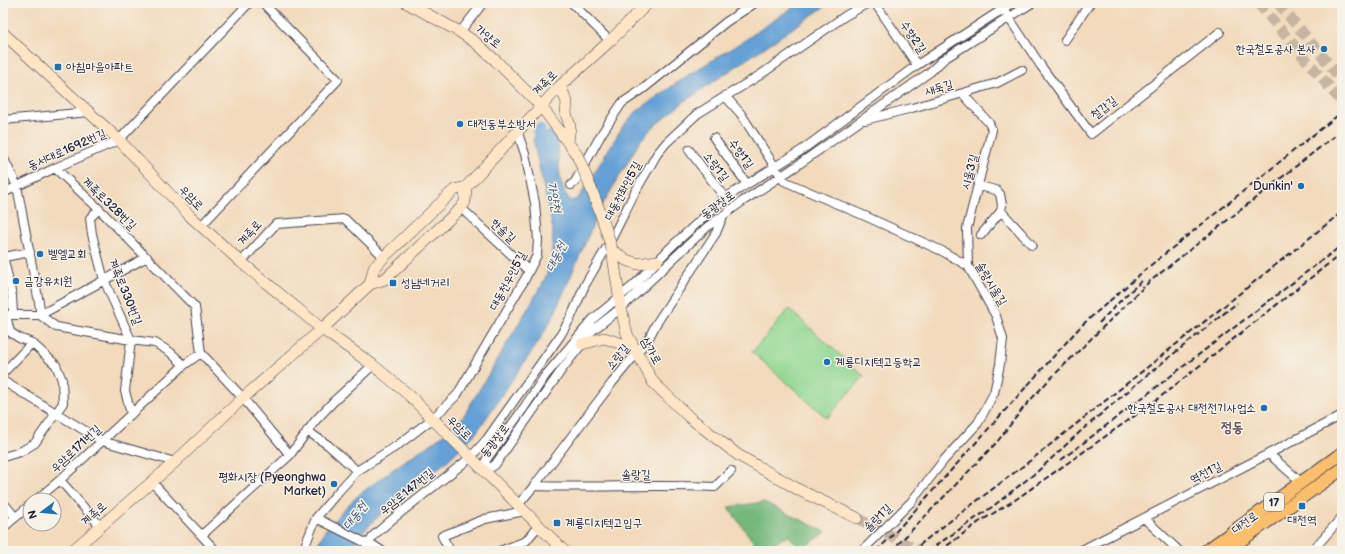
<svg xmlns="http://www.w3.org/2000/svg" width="1345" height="554" font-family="'Balsamiq Sans','Poor Story',sans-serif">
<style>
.green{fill:#92d891;stroke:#5a7d66}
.forest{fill:#75b87b;stroke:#4c6d5b}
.water{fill:#64a0d5;stroke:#436188}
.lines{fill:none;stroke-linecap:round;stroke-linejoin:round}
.river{stroke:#64a0d5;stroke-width:13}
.secondary-tunnel{stroke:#c8b5a1;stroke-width:11;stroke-dasharray:11 5.5;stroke-linecap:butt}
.street-casing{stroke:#413e4e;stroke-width:10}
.secondary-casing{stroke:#413e4e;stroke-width:12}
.primary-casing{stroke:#413e4e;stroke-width:14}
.street{stroke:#fff;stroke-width:8}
.secondary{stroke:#fde5c5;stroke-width:11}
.primary{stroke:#fabe6d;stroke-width:12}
.rail{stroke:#22223b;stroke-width:2;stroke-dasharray:6 3;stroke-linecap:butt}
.secondary-bridge-casing{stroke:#413e4e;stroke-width:12;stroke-linecap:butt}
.secondary-bridge{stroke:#fde5c5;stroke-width:11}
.poi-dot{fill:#1f6fb2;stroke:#f7f3e8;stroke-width:1.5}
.labels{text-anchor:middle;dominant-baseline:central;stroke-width:3;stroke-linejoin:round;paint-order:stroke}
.shield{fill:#f7f3e8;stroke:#62616f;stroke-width:1}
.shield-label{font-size:11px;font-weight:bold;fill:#22223b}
.street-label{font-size:12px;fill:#22223b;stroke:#f7f3e8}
.poi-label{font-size:12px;fill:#22223b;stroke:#f7f3e8;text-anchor:start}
.water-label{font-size:13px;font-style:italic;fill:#3c5479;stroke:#f7f3e8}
.quarter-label{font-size:14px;font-weight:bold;fill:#6b525f;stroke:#f7f3e8}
</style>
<rect width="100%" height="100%" fill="#f7f3e8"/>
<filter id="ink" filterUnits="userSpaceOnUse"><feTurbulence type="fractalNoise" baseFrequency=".025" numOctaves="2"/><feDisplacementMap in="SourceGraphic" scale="8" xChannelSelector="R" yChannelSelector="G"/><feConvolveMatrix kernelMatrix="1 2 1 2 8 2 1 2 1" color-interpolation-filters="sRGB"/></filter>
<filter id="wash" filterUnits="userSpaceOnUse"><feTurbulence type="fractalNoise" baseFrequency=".012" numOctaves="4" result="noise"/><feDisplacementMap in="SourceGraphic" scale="16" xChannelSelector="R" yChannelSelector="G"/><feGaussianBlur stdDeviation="0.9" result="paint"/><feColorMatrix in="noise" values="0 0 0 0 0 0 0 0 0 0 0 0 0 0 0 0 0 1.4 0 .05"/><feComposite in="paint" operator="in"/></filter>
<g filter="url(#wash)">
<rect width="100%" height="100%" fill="#f2dabb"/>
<path class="green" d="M789,309l75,67 -37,42 -75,-66z"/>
<path class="forest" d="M764,502l62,30 -25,18 -13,-15 -26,16h-2l-32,-44z"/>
<path class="water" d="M799,3h31l-145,98 -32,26 -13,14 -41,70 -46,106 -14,24 -63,92 -29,28 -61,48 -25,25 -11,17h-34l3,-9 7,-13 21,-23 14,-13 49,-36 24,-15 29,-25 80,-134 7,-17 2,-14 1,-22 -20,-91 21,-10c1,6 3,12 4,18 2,18 -1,40 13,54l6,-2 5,-6 41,-67 14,-15 48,-34 60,-37z"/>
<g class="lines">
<path class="river" d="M539,130l5,23"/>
</g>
</g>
<g filter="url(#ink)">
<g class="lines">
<path class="secondary-tunnel" d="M1258,3l84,99
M1278,3l64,77
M857,518l62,33"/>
<defs>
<path id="street" d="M572,3l38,38
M875,3l42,62
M999,3l42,63 50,68 129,-102
M460,32l23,-29
M1065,40l25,-37
M963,94l26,29 3,7 -25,98 1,38
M725,96l16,18 43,67 81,35 77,35 26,15 28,50 7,23 -3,25 -6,29 -16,30 -34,37 -33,42 -49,49
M3,120l86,-8
M865,120l47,-12 85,-25 25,-13
M714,138l33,46
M689,150l36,48
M3,157l14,29 23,122v7
M55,168l44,41 96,98 6,46 42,45 47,57
M571,185l4,-3 27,-49 20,-30 21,-14 25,-20 58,-47 29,-19
M979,186l17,4 4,4 2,11 -1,6 -20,24
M3,193l52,-25 64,-28 130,-137
M461,208l68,63
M99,209l-9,9 2,16 12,46 27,60 -6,51 6,23
M1001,211l31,34
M201,226l137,-146 -75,-77
M3,255l9,41 1,17 -7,2 4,17 9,6 13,5 24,22 6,15 1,23 -28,40 -15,9 -17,5
M4,257l26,-5
M241,262l35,-38 69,-5 39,38
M8,315h32l16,12 75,13 24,3 15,9 14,13
M40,315l107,-58
M3,373l29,-30
M3,381l99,60 73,21
M307,431l21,14 29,26
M1269,454l32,28
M485,471l10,-6 68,-97 30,-38 28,-22 86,-81 36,-26 52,-34 135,-95 14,-13 88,-56
M485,471l1,-11 37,-51 22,-33 48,-57 42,-35 37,-38 53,-48 77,-48 115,-85 95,-62
M60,480l40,46
M151,481l65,70
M534,486c61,2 121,-2 181,1l16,-16
M36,500l24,-20 124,-115 17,-12
M3,502l12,15
M518,505l16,-19 78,-103 37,-45 7,-14 60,-91 7,-17
M316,518l52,26
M1144,518l35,33
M3,528l27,-23
M202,535l88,-80 25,-34 18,-19 40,-37
M370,543l12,8
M303,551l13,-33 22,-26 19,-21 41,-26 34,-26 25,-24 68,-116 12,-24 1,-15 -3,-37 -10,-49 -7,-21
M364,551l10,-16 21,-18 75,-59 17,-19 73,-103 11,-19 14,-32 26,-45 23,-46 23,-40 9,-11 31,-29 63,-39 85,-59 23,-13
M450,551l-8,-15 43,-17 40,-8
M500,551l26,-10 13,-16
M1080,551l194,-100 68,-36
M1312,551l30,-34"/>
<path id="secondary" d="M407,3l53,29 16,11 19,17 46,46 36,49
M3,33l116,107 71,76 51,46 81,67 51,36 37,31 154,155
M560,86l7,16 -1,12 4,12 -2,16
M612,250l9,58 6,26 26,48 36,35 49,38 63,36 56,27
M612,250l14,10 12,4 19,-3
M370,284l4,-16 10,-11 70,-67 12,-3 94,-101 50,-45 38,-38
M582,344l22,-6 22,7 9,6
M72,551l103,-89 68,-64 79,-69 48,-45 15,-5 76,-71 4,-6 1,-15"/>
<path id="primary" d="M1206,551l136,-98
M1226,551l116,-82"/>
</defs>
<use href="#street" class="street-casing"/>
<use href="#secondary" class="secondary-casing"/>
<use href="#primary" class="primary-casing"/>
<use href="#street" class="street"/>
<use href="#secondary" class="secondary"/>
<use href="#primary" class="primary"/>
<path class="rail" d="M1099,323l27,-28 17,-15
M1061,460l281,-215
M876,551l15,-14 190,-211 65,-57 196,-157
M891,551l15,-15 91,-94 27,-35 24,-26 101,-99 193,-152
M912,551l25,-20 94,-71 311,-248
M928,551l64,-44 46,-36 44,-41 64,-54 91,-73
M940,551l39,-29 36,-22 135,-95 187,-148"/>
<defs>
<path id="secondary-bridge" d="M577,155c14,32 26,61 35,95"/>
</defs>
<use href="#secondary-bridge" class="secondary-bridge-casing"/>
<use href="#secondary-bridge" class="secondary-bridge"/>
</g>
</g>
<g class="poi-dot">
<circle cx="1324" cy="49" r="4"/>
<rect x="54" y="63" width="8" height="8" rx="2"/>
<circle cx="460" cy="124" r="4"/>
<circle cx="1301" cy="186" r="4"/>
<circle cx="40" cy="254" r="4"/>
<circle cx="16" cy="281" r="4"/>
<rect x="389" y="279" width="8" height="8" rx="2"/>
<circle cx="827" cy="362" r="4"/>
<circle cx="1264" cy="408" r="4"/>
<circle cx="334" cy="484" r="4"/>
<rect x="1298" y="502" width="8" height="8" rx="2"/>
<rect x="553" y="519" width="8" height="8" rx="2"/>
</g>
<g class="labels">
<rect class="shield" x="1264" y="493" width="20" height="18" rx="3"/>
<g class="shield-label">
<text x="1274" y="502">17</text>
</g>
<g class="street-label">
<text transform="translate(488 37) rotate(39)">가양로</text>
<text transform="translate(913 37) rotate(56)">수향2길</text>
<text transform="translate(545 83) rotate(-45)">계족로</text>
<text transform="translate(939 88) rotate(-16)">새둑길</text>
<text transform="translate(1104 108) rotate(-38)">철갑길</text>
<text transform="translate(67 150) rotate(-24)">동서대로1692번길</text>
<text transform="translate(741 154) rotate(54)">수향1길</text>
<text transform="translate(716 167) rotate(53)">소랑1길</text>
<text transform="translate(970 172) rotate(-75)">시울3길</text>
<text transform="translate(623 191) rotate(-62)">대동천좌안5길</text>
<text transform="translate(191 198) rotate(46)">우암로</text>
<text transform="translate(109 204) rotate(44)">계족로328번길</text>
<text transform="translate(718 205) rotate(-36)">동광장로</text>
<text transform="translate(503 231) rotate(43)">한솔길</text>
<text transform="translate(250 233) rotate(-48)">계족로</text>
<text transform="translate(508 281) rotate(-62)">대동천우안5길</text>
<text transform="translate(991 284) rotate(59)">솔랑시울길</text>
<text transform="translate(125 292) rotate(68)">계족로330번길</text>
<text transform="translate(651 351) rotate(61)">삼가로</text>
<text transform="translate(618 357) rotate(-51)">소랑길</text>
<text transform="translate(459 428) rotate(45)">우암로</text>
<text transform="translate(495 441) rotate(-52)">동광장로</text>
<text transform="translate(76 449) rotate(-43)">우암로171번길</text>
<text transform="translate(1206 473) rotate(-27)">역전1길</text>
<text transform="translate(636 475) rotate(-1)">솔랑길</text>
<text transform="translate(407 492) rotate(-39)">우암로147번길</text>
<text transform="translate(94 514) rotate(-41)">계족로</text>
<text transform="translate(878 518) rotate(-45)">솔랑1길</text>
<text transform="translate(1245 523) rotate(-36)">대전로</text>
</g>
<g class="poi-label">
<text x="1316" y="49" text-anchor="end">한국철도공사 본사</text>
<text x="66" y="67">아침마을아파트</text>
<text x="468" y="124">대전동부소방서</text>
<text x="1293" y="186" text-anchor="end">Dunkin'</text>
<text x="48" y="254">벨엘교회</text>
<text x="24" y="281">금강유치원</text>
<text x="401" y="283">성남네거리</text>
<text x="835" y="362">계룡디지텍고등학교</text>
<text x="1256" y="408" text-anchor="end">한국철도공사 대전전기사업소</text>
<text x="326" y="477" text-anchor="end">평화시장 (Pyeonghwa<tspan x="326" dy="14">Market)</tspan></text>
<text x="1302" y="520" text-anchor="middle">대전역</text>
<text x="565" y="523">계룡디지텍고입구</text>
</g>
<g class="water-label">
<text transform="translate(554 197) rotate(79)">가양천</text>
<text transform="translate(556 257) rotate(-64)">대동천</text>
<text transform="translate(355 516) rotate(-52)">대동천</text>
</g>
<g class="quarter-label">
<text x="1232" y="427">정동</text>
</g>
</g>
<rect width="1345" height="554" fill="none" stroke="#f7f3e8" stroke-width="16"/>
<g transform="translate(42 512) rotate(254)"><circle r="19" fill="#f7f3e8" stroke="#a29fa3"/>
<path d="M0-3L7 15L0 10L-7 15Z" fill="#1f6fb2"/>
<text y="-6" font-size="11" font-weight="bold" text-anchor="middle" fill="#22223b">N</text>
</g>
</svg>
